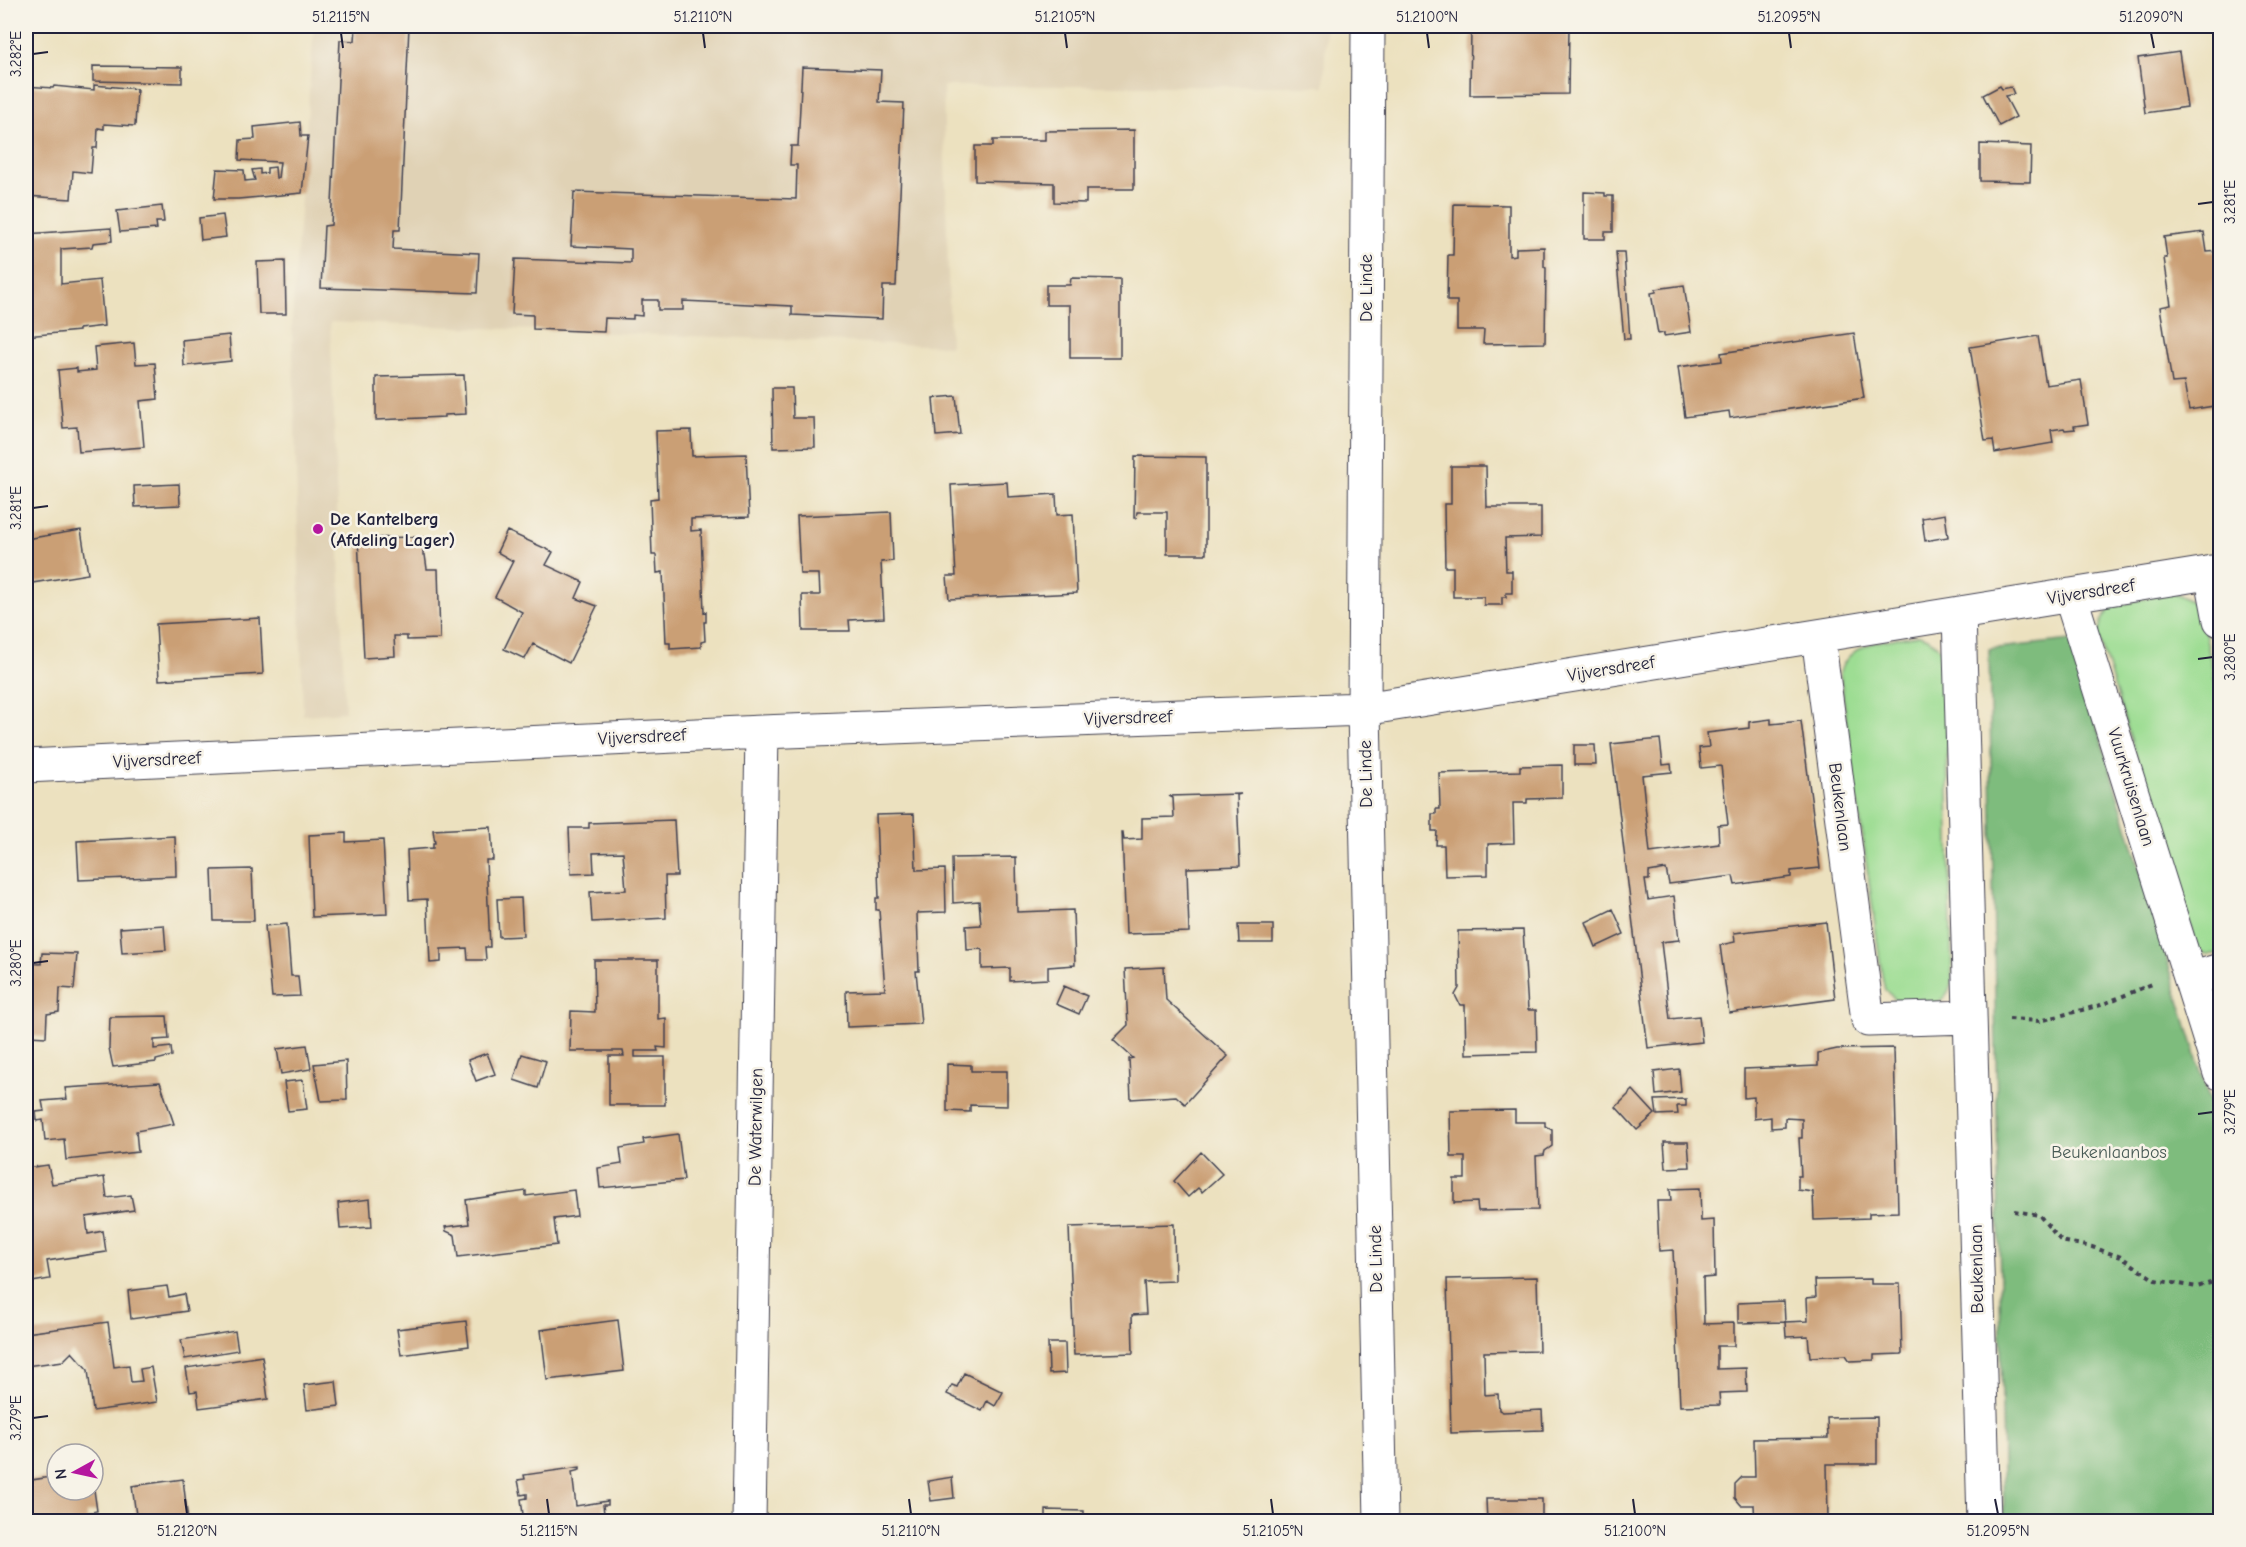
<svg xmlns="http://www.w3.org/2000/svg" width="2246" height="1547" font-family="'Comic Neue',sans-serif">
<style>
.built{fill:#e0d2b5}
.green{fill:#9ddd93;stroke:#608067;stroke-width:1.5}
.forest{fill:#7ebc7d;stroke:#506f5c;stroke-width:1.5}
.building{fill:#ca9f74}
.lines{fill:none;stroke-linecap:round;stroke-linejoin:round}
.minor-casing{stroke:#403f4f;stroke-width:35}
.path{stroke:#403f4f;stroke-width:4;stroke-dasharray:4.5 4.5;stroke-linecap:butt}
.minor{stroke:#fff;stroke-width:33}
.ticks{fill:none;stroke:#22223b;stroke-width:2}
.poi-dot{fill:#b5179e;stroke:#f7f3e8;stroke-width:2}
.labels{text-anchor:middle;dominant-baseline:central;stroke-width:5;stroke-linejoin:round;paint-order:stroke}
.street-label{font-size:18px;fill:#22223b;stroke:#f7f3e8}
.poi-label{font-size:18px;font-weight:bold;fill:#22223b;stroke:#f7f3e8;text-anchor:start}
.park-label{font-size:18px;fill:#475a55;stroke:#f7f3e8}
.neatline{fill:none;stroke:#22223b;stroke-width:2}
.ticks-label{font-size:15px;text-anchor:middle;fill:#22223b}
</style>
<rect width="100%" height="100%" fill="#f7f3e8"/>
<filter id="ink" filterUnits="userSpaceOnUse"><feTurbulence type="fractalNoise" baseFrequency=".0167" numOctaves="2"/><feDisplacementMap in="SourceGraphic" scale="12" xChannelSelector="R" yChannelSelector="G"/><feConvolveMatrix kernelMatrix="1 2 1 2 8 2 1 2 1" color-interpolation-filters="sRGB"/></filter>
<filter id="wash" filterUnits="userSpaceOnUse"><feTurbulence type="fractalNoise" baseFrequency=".008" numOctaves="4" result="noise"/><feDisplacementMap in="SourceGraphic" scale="24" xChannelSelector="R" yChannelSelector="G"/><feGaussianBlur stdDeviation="1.35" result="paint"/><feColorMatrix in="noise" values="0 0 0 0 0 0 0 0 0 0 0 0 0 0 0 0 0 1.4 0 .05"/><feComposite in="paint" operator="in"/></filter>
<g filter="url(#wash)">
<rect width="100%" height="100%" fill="#ece1bf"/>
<path class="built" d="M314,26h1012l-2,60h-381l7,260 -620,-24 15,390 -42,3 -11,-395z"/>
<path class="green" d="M2172,591l20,11 10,16 18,90v246h-13l-9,-3 -100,-316 3,-13 9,-14z
M1919,635l9,3 17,15 7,326c-4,28 -25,27 -48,28l-19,-17 -3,-15 -42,-302c8,-33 50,-33 79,-38z"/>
<path class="forest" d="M2071,640l149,496v385h-216l-15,-872z"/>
<g id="blocks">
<path class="building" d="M356,26h53l-9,204h-6l-1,19 86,4 -2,40 -156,-5 3,-62 7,-1 9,-185 15,1z
M1471,26h98l-1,68 -98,1z
M1917,26h48v1l-48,2z
M2179,52l8,55 -42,6 -7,-55z
M93,66l89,1v16l-89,-2z
M802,67l79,3 -2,32 25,1 -8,183h-13l-1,33 -90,-4v-9l-109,-5v9h-25v-10h-16v16l-9,-1v4l-28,-1 -1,14 -71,-3v-14l-21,-1 3,-55 116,4v-14l-60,-3 3,-54 222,7 1,-34h-7l1,-19h7z
M94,85l43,4 -2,37 -31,-2v5l-6,-1 -1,20h-4l-2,25 -18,-2 -2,28 -45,-3v-110l27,2 1,-2 40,4z
M2000,86l2,3 9,-2 3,7 -9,2 11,21 -17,9 -16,-31z
M300,122l1,14h7l-6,57 -64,6h-24l3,-30 27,1 1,11 10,-1 -3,-10 8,-1v5l7,-1v-5l8,-1 1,11h2l2,-16 -41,-2 1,-20 15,-1 -1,-12z
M1134,130v59h-48v14l-32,-1v-19l-79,-2v-35h18v-6h52v-9z
M1980,144l51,2 -1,36 -50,-1z
M1584,192l21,1v3h8v36h-8v7h-21z
M1454,204l55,1v51l7,-1v-7l28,-1v20l2,1 -1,75 -62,1 1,-14h-27v-29h-10l1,-46h5z
M162,206l2,16h-8l1,7 -37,3 -3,-21z
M223,215l3,22 -25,3 -2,-22z
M111,228l1,13 -19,2 -1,4 -31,2v35l39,-4 4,46 -25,3v2l-53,5v-102z
M2204,232l3,20 13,-1v154l-31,5 -5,-28 -12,1 -12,-76 11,-2 -7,-47h3l-3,-21z
M1616,252h8l6,87h-6z
M285,261l1,53h-27l-2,-52z
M1071,278l49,1v79h-50v-53h-24v-20h24z
M1684,285l7,47 -27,4v-3l-6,1 -7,-41 5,-1v-3z
M1854,333l10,65 -134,20 -1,-7 -44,6 -7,-50 44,-6 -1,-8z
M229,335l2,26 -47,5 -2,-26z
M2038,336l8,49 35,-5 7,44 -14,2 1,3 -10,1 -1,-2 -13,2 2,13 -58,10 -2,-13 -8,1 -15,-94z
M134,343l2,21 19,-1 3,36 -18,2 4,46 -65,5 -2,-25 -14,1 -5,-58 19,-2v4l19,-2 -2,-23z
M464,375l2,39 -22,1v2l-68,3v-43z
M772,388h20l1,30h21l1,29 -42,1z
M956,396l4,38 -24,2 -3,-38z
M691,430l1,26 54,-2 3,63 -58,2v12l10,-1 3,83 2,-1v10h-2l1,19 -4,1v5l-31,2v-6h-4l-3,-71 -6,1 -1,-18h-4l-2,-56 8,-1 -2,-67z
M1135,456l71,1v97h-39v-42h-30l-1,6h-2z
M1451,466h35l1,41h54v30l-36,1 1,33h6v22h-6v4h-4v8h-18v-8h-31v-30h-8l-1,-63h7z
M1007,482l1,15 48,-3 1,21 16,-1 4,79 -128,6 -2,-23h9l-5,-91z
M179,484l1,21 -45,2 -1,-21z
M891,512l2,49 -12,1 3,56 -35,2 1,11h-47l-1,-36h18l-1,-21h-19l-3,-58z
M1945,514l3,23 -23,4 -3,-23z
M81,530l7,44 -62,10v-45z
M507,531l46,21 -7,13 37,17 -7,16 21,8 -28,57 -36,-19 -8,15 -21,-10 18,-37 -27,-15 18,-36 -16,-9z
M423,537v18h2l2,14h11l2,70 -33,1v-4h-13l1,20 -31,2 -6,-120z
M260,618l3,56 -104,6 -3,-56z
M1771,719v5l30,-3 19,147 -29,3v6l-56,8 -2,-9 -64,8 -3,-15 -17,3v8h-4l3,20 26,-4 5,44 -18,2 9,77 29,-3 3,26 -54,6 -37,-304 49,-5 3,26 8,-1 1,8 -30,3 8,78 69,-9 -1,-19 10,-1 -7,-58 -20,2 -2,-20 10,-1 -2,-14 42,-5v-6z
M1574,745h21l1,20h-22z
M1562,765v33l-35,1v4h-14l1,40 -26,1v31l-43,1 -1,-31h-8l1,-14h-5v-17h4v-5h4l-1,-36 81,-2v-5z
M1241,794l-4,1 3,71 -53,2 2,64 -63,2 -4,-102h1l1,8 18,-1v-21l32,-1 -1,-19 -4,-2z
M914,814l2,56 29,-1 1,43 -29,1 2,58h-3l5,53 -74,3 -1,-36 39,-1 -6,-80h-3v-12h3l-3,-83z
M674,820l3,56h-12l1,42 -74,4 -2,-30 36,-2 -3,-38 -30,1 1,20 -23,1 -2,-46h20v-5z
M491,827l2,33h-7l4,87h-5l1,13h-18l-1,-12 -26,1v13l-11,1 -3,-64 -18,1 -2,-50 26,-2v-5h2l-2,-13z
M346,833v9l37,-2 4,74 -75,3 -3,-82z
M175,836l1,40 -97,4 -2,-39z
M1016,857l1,55 56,-2 2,55 -27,2v12l-38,2v-13l-28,1v-20l-15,1 -1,-24 15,-1 -2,-24 -26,2 -1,-45z
M252,869l2,52h-40l-2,-51z
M521,898l2,38 -24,1 -2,-38z
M1613,909l11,25 -28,13 -10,-25z
M1826,922l9,77 -106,14 -9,-68 15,-3 -1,-9z
M287,924l4,52h7l2,20 -28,1 -7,-71z
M164,925l2,25 -44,3 -2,-25z
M1238,925h35v18h-34z
M1523,930l5,80h8l1,42 -71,2 -1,-49h-5l-5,-10 4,-7 -1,-57z
M42,953l35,1 -3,35 -14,-1 -1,24 -12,2 -1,23 -17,-1 -1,23h-2v-96l15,1z
M594,960h64v59l8,-1v30l-9,-1 1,4h-23v6h30v48h-56v-49h15l-1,-5h-53l1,-40 24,1z
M1164,967l2,33 62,56 -43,48 -9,-8 -45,3 -2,-40 4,-1 -20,-18 15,-15 -3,-56z
M1064,986l23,10 -8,18 -23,-10z
M167,1016l2,23 -15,1v9l17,-2 1,9 -16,4v2l-43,5 -4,-19 1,-31z
M307,1045l4,24 -30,5 -4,-25z
M1894,1048l4,164 -29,1v5l-55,2 -1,-28 -15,-2v-14h3l-2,-38h3v-19l-17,-1v9l-14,1v-11l-17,2v-22l-10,1v-29l74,-3v-13l19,-4z
M487,1053l8,21 -19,7 -8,-21z
M522,1054l24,7 -8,27 -24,-8z
M346,1061l1,39 -26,1 -7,-37z
M947,1064l24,1v6h36v35l-37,-1v7l-23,-1z
M1679,1069l2,23 -25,3 -2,-23z
M303,1080l4,29 -19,2 -4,-29z
M160,1082l14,42 -38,7 2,21 -72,8 -2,-21 -19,2 -2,-21 -6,1 -1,-9 8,-1 -2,-10 25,-2 -2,-11z
M1633,1090l22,24 -18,16 -21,-23z
M1686,1099v7h-9l1,8 -21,1 -2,-15z
M1515,1110v12h30v4l7,4v16l-7,5 -1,4 -8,1 2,54 -60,1 -1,-9 -23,1v-24h11v-22h-14l-1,-46z
M678,1134l6,46 -84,8 -2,-20 24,-4 -2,-16 24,-4 -1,-5z
M1664,1142h24l2,25 -24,1z
M1201,1152l21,22 -20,18 -4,-4 -10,9 -14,-16z
M48,1165l4,19 52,-7 3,21 24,-3 3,15 -48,7 2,17 15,-3 3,21 -59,9 3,18 -24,4v-115z
M1700,1188l1,33 13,-1 1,57 -12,1 1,46 30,-1v23h-17v23l29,-1 1,24 -28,1 1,12 -40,1 -7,-156 -14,1 -2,-50h14l-1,-12z
M574,1190l3,26 -23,3 3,26 -99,12 -3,-22 -9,-4 -1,-4 24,-3 -3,-24 60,-9v5z
M370,1199l2,28 -32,2 -2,-26z
M1174,1224l1,57 -31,1 2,32 -14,1 1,38 -59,2 -5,-128z
M1537,1277l2,74 -55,1 1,43 13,-1 1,16 4,2 39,-2 1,20 -92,3 -4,-154z
M1871,1279v5h29l2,70 -28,1v5l-24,1 -4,-6 -36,2 -2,-21 -22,1 -1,-15 23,-1 -1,-23 9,-1 -1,-17z
M167,1286l2,11 15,-3 3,17 -56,8 -3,-28z
M1784,1301l1,21 -47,1v-20z
M618,1320l6,51 -77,9 -6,-50z
M466,1321l3,25 -68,9 -4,-26z
M108,1322l6,45 15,-2 2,17 11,-1 -2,-12 11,-2 6,35 -64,9 -5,-41 -16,-18 -9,9 -37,5v-33z
M235,1331l3,19 -53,9 -4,-19z
M1048,1343h17l1,30 -17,1z
M262,1356l6,43 -69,9 -2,-17 -7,1 -4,-24z
M964,1373l39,19 -8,14 -8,-5 -5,10 -35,-17 5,-9 5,2z
M336,1381l3,25 -32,4 -3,-25z
M1877,1417v47h-50l1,58h-73l-1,-17h-13l-6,-7v-14l7,-7h13l-1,-38 74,-1 -1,-20z
M580,1467v3l-8,2 4,34 32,-5v4h-5l2,17h-81l-3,-23 6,-1v-4l-6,1 -3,-15 7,-1 -1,-4z
M57,1476v14h37l3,21 -11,2 2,9h-62v-41z
M952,1477l2,21 -23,3 -3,-20z
M183,1479l5,43h-51l-5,-36z
M1486,1499h56v23h-55z
M1046,1510l38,1v11h-38z"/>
</g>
</g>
<g filter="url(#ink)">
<use href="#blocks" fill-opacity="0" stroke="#403f4f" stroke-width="1.5"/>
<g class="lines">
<defs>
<path id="minor" d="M1368,26l-4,683 17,813
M2211,572l9,48
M2070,595l150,478
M1959,613l25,909
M1818,636l50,384 102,-3
M26,766l736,-34 602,-23 856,-138
M2191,979l29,-9
M749,1522l13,-790"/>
</defs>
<use href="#minor" class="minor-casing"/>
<path class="path" d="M2009,1019l31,2 61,-16 51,-21
M2014,1211l25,4 22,26 31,6 29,10 34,23 42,7 23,-7"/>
<use href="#minor" class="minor"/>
</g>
</g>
<path class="ticks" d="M341,33l2,15M703,33l2,15M1065,33l2,15M1427,33l2,15M1789,33l2,15M2151,33l3,15M33,54l15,-2M2198,204l15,-2M33,508l15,-2M2198,659l15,-2M33,963l15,-2M2198,1114l15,-2M33,1418l15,-2M185,1499l2,15M547,1499l2,15M909,1499l2,15M1271,1499l2,15M1633,1499l2,15M1995,1499l3,15"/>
<circle class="poi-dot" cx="318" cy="529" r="6"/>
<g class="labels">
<g class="street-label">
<text transform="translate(1366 288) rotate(-90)">De Linde</text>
<text transform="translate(2091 592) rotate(-9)">Vijversdreef</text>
<text transform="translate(1611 669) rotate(-9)">Vijversdreef</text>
<text transform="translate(1128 718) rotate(-2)">Vijversdreef</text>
<text transform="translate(642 737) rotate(-3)">Vijversdreef</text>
<text transform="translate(157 760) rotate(-3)">Vijversdreef</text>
<text transform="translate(1366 774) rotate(-91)">De Linde</text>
<text transform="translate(2131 787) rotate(73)">Vuurkruisenlaan</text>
<text transform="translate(1840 807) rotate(83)">Beukenlaan</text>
<text transform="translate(756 1127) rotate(-89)">De Waterwilgen</text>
<text transform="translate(1376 1259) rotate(-91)">De Linde</text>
<text transform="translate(1977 1269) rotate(-91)">Beukenlaan</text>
</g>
<g class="poi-label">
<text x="330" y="519">De Kantelberg<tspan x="330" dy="21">(Afdeling Lager)</tspan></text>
</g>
<g class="park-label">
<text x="2109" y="1152">Beukenlaanbos</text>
</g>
</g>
<rect width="2246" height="1547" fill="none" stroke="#f7f3e8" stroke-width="66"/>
<g transform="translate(75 1472) rotate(262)"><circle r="28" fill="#f7f3e8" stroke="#a29fa3" stroke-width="1.5"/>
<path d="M0-4.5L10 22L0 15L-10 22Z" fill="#b5179e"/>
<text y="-9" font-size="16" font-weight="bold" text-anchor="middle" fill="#22223b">N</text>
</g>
<rect x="33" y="33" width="2180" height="1481" class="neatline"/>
<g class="ticks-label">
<text x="341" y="22">51.2115°N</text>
<text x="703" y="22">51.2110°N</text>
<text x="1065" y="22">51.2105°N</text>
<text x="1427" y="22">51.2100°N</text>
<text x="1789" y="22">51.2095°N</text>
<text x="2151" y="22">51.2090°N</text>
<text transform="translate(16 54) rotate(-90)" y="5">3.282°E</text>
<text transform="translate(2230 202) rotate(-90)" y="5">3.281°E</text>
<text transform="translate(16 508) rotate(-90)" y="5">3.281°E</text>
<text transform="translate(2230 657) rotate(-90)" y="5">3.280°E</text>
<text transform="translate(16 963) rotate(-90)" y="5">3.280°E</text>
<text transform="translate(2230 1112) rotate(-90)" y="5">3.279°E</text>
<text transform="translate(16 1418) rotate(-90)" y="5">3.279°E</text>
<text x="187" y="1536">51.2120°N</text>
<text x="549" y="1536">51.2115°N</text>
<text x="911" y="1536">51.2110°N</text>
<text x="1273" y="1536">51.2105°N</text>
<text x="1635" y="1536">51.2100°N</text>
<text x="1998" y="1536">51.2095°N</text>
</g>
</svg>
